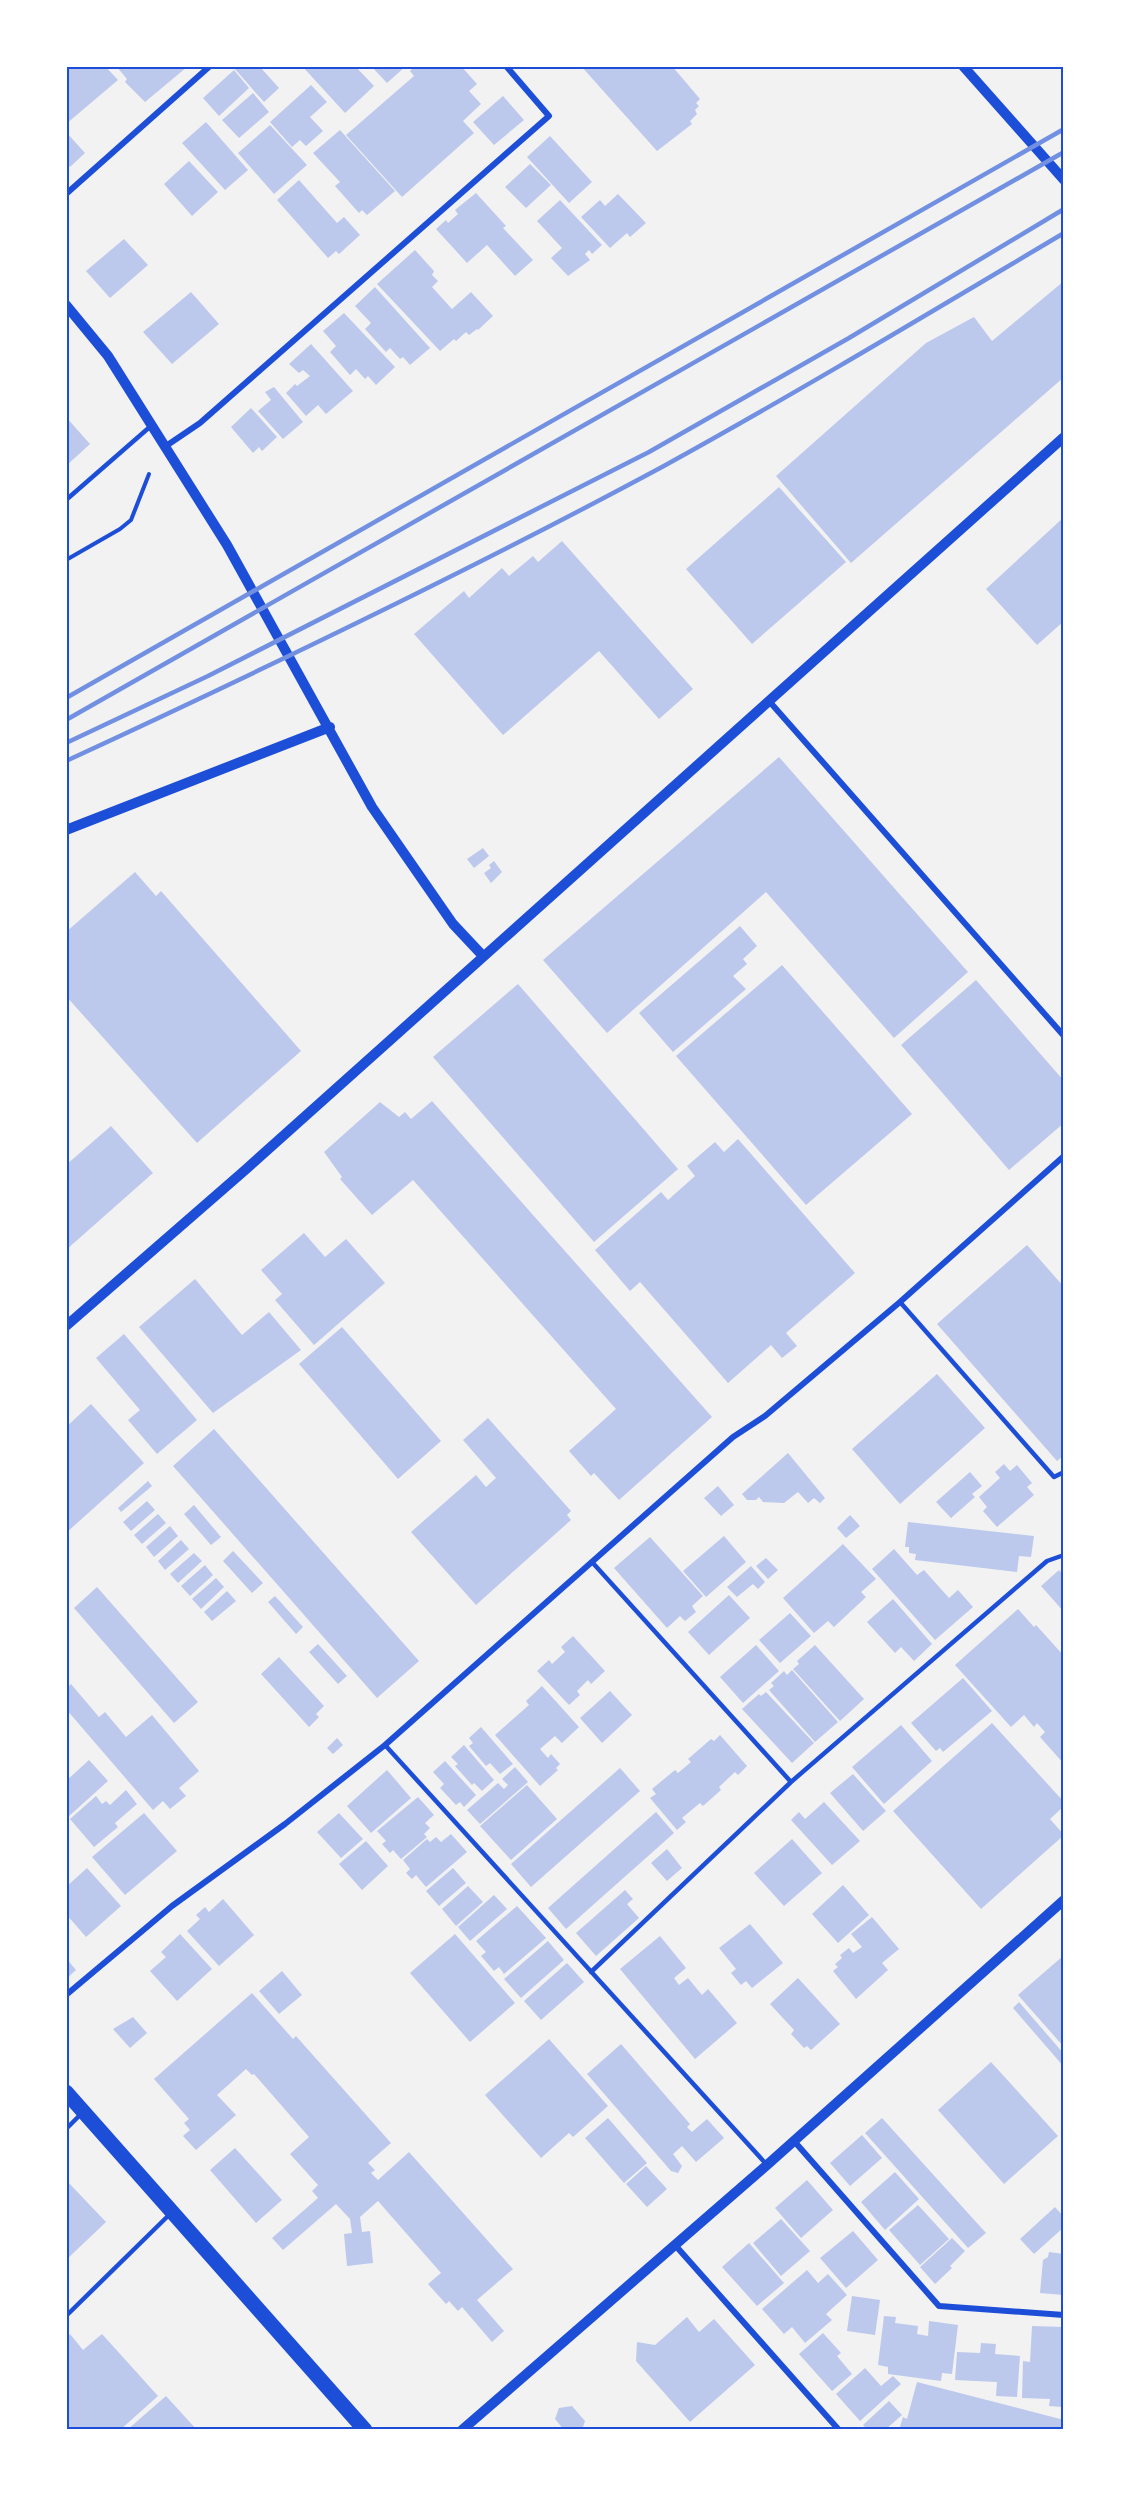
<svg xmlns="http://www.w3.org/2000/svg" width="1130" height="2496" font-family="'Public Sans',sans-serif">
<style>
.building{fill:#bdc9ec}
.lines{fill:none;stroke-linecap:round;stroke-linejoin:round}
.path{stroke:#1d4ed8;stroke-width:4}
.service{stroke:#1d4ed8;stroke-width:4.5}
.minor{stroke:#1d4ed8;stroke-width:6}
.tertiary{stroke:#1d4ed8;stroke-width:10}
.primary{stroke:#1d4ed8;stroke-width:15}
.rail{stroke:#7290e2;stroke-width:4.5}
.neatline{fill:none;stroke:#1d4ed8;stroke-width:2}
</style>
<rect width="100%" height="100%" fill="#f2f2f2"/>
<path class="building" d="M66,66h39l13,14 -52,44z
M116,66h70l1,1 -42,35 -20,-20 2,-3z
M236,66h27l-2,2 18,20 -15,14 -30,-34z
M302,66h53l19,20 -29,27z
M374,66h32l-19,17 -15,-16z
M415,66h46l16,18 -8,7 12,13 -18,17 11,12 -72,64 -56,-62 68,-59 -4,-5z
M581,66h91l28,33 -4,4 3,3 -4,4 2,4 -7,7 2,3 -35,27z
M234,70l15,18 -30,28 -16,-18z
M311,85l16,17 -17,15 13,14 -17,15 -6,-6 -8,7 -22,-25z
M253,93l16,19 -30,26 -17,-18z
M503,96l21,24 -30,25 -21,-23z
M206,122l42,48 -23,20 -43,-47z
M270,125l37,40 -33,29 -36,-41z
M340,130l55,61 -28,24 -5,-5 -3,3 -24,-27 5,-4 -27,-29z
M66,132l19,21 -15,14 -4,-4z
M550,136l42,46 -23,21 -42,-46z
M189,161l29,31 -26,24 -28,-32z
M530,164l21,21 -25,23 -21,-21z
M299,180l38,43 7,-6 16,18 -21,19 -3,-3 -8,7 -51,-58z
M476,193l30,33 -3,2 30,32 -18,16 -28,-31 -20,18 -31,-34 10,-9 2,3 10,-9 -3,-4z
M618,194l28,29 -16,14 -3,-4 -17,15 -29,-31 19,-17 5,6z
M560,200l42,45 -10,9 -3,-4 -4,4 5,6 -22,16 -17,-18 11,-10 -25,-27z
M124,239l24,26 -38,33 -24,-27z
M415,250l19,21 -2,4 6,6 -6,6 20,22 19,-17 22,24 -15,14 -1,-1 -8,6 -3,-3 -10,9 -2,-2 -14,12 -63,-67z
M1064,281v96l-213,186 -75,-87 150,-133 48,-26 18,24z
M375,287l55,61 -20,17 -7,-8 -3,2 -10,-11 -4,4 -21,-23 6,-6 -16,-17z
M191,292l28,32 -47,40 -29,-32z
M344,313l51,54 -19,18 -8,-9 -3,3 -9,-10 -6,6 -20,-23 6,-6 -13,-15z
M311,344l42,47 -27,23 -8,-9 -12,11 -20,-23 9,-9 2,2 13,-10 -7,-6 -4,3 -10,-9z
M274,387l29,35 -20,17 -25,-28 13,-11 -6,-8z
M251,408l26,29 -15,14 -3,-4 -6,6 -22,-26z
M66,417l24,27 -24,22z
M779,487l67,75 -94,82 -66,-75z
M1064,517v104l-27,24 -51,-56z
M562,541l131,148 -34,30 -60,-68 -96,84 -89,-101 50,-43 5,7 33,-30 7,8 24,-20 5,6z
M779,757l189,215 -74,66 -128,-146 -159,141 -64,-73z
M483,848l6,8 -15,12 -7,-9z
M494,861l8,11 -11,11 -7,-10 7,-5 -2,-3z
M135,872l21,24 5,-5 140,160 -104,92 -131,-147v-64z
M740,926l17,20 -14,13 4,5 -14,12 13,13 -73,63 -34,-39z
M782,965l130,149 -106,91 -130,-149z
M976,980l88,101v42l-55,47 -108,-125z
M518,984l160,185 -84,73 -161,-185z
M432,1101l280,316 -93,83 -25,-27 -3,3 -22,-25 47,-42 -203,-229 -41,35 -32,-36 2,-2 -18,-25 56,-50 19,15 6,-5 6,7z
M111,1126l42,47 -87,77v-85z
M738,1139l117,134 -69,60 11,13 -15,12 -11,-13 -43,38 -88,-101 -10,9 -35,-41 66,-58 7,8 27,-24 -8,-10 28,-24 9,10z
M304,1233l21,24 21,-18 39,44 -71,62 -39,-45 7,-6 -21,-24z
M1027,1245l37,42v168l-7,6 -120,-137z
M195,1279l47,56 27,-23 32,38 -88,63 -74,-86z
M342,1327l99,114 -43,38 -99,-115z
M124,1334l73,86 -40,34 -29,-34 12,-10 -44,-52z
M937,1374l48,54 -85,76 -48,-55z
M91,1404l53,59 -78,70v-106z
M488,1418l83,93 -4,4 4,5 -95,85 -65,-73 65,-57 10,12 10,-9 -33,-38z
M214,1429l205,232 -42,37 -204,-232z
M788,1453l37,45 -5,5 -6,-5 -6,5 -10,-11 -14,11 -21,-1 -4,-5 -3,3h-9l-5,-6z
M1004,1464l6,7 7,-6 15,18 -5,4 7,8 -37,32 -14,-16 4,-4 -8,-10 21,-19 -5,-6z
M970,1472l12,14 -10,8 3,3 -24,21 -15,-16z
M148,1481l4,5 -31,26 -3,-4z
M718,1486l16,19 -13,11 -17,-18z
M147,1501l8,9 -24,21 -8,-9z
M194,1505l27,32 -10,8 -27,-31z
M158,1514l8,9 -24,21 -8,-9z
M850,1515l10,11 -14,12 -9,-10z
M908,1522l126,14 -3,21 -12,-1 -2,16 -102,-12 1,-6 -7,-1v-6h-4z
M170,1526l8,10 -24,21 -8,-10z
M724,1536l22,26 -40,35 -23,-26z
M650,1537l53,59 -11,10 4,6 -11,9 -5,-5 -13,12 -53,-60z
M181,1540l8,9 -24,21 -7,-9z
M843,1544l33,35 -15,13 5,5 -32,30 -6,-6 -14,12 -31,-35z
M894,1549l23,26 7,-5 25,28 9,-8 15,17 -38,33 -63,-71z
M233,1551l30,32 -11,10 -29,-32z
M194,1553l8,8 -24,22 -8,-9z
M766,1558l12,12 -10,9 -12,-13z
M205,1565l8,10 -23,21 -9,-10z
M751,1566l14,16 -7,7 -5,-5 -16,13 -10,-10z
M1059,1570l5,6v36l-23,-26z
M216,1578l8,9 -23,22 -9,-10z
M97,1587l101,115 -24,21 -100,-115z
M227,1591l9,10 -24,20 -8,-9z
M729,1595l21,23 -41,37 -21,-23z
M275,1596l28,31 -7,7 -28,-32z
M893,1599l39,45 -18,17 -13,-14 -6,6 -28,-31z
M1018,1609l16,18 2,-2 28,31v108l-24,-27 5,-5 -8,-9 -3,4 -10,-12 -13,12 -56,-62z
M790,1613l21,23 -31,27 -21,-23z
M573,1636l32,35 -14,13 -3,-4 -11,11 3,4 -11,10 -32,-34 12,-11 3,4 13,-12 -4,-5z
M318,1644l29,32 -9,8 -29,-32z
M756,1645l23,26 -36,32 -23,-26z
M815,1645l49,54 -24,22 -47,-52 6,-5 -2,-3z
M279,1657l45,49 -8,8 3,3 -10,10 -48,-53z
M792,1670l46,52 -23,20 -46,-52 5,-4 -3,-3 13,-12 3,4z
M963,1678l29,33 -49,41 -3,-4 -4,3 -25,-28z
M71,1684l28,33 6,-5 21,25 26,-22 47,56 -20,17 7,8 -16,13 -7,-8 -10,9 -87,-101v-20z
M542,1686l37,41 -17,16 -7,-7 -15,13 8,9 3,-4 9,10 -4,4 2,2 -18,16 -45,-51 34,-30 -3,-4z
M610,1691l22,24 -30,28 -22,-25z
M766,1692l48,51 -22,20 -50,-54 17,-15 2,2z
M992,1723l72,79v4l-14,13 14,16 -83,74 -88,-98z
M901,1725l31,36 -48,43 -32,-37z
M481,1727l32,37 -13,10 -10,-11 -4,3 -17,-20 4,-3 -4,-5z
M720,1735l27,31 -9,9 -3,-3 -16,15 2,3 -18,16 -3,-3 -18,15 4,4 -9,8 -27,-32 6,-4 -4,-5 23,-19 3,3 13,-11 -3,-3 23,-20 3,2z
M337,1738l6,7 -10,9 -6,-6z
M464,1745l30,35 -12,11 -8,-8 -2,2 -17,-19 3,-2 -7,-7z
M89,1760l19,21 -40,36 -2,-36z
M445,1761l31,34 -12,12 -4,-5 -4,3 -16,-17 4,-4 -11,-12z
M515,1767l13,15 -48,42 -13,-14 31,-27 6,6 4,-4 -6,-6z
M620,1768l20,23 -109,96 -20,-23z
M387,1770l24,28 -40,35 -24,-27z
M853,1774l33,37 -23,20 -33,-38z
M527,1785l30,34 -46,41 -31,-34z
M126,1790l11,14 -22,19 3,4 -24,20 -24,-28 26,-23 6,8 4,-3 4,4z
M418,1797l16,18 -9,8 5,5 -6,6 3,3 -26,22 -8,-9 -3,3 -8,-9 4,-3 -9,-10z
M824,1802l36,39 -28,24 -41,-45 8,-8 6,7z
M656,1812l18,21 -108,96 -18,-21z
M144,1813l33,38 -52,44 -33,-38z
M339,1813l24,26 -22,19 -24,-26z
M451,1834l16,18 -41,35 -10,-12 -4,4 -6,-6 4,-4 -7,-9 24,-21 3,3 6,-5 5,5z
M792,1839l30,34 -38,33 -30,-33z
M366,1841l22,25 -26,24 -23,-26z
M667,1849l15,19 -15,13 -16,-18z
M87,1868l34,38 -35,31 -20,-23v-27z
M453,1868l13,15 -27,23 -13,-15z
M843,1885l26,30 -31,28 -26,-29z
M468,1886l15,16 -27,24 -14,-17z
M625,1890l8,9 -6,5 12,14 -43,38 -20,-23z
M494,1895l13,14 -37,32 -12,-14z
M223,1899l31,36 -35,31 -32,-35 13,-12 -4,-4 9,-8 4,5z
M517,1906l29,32 -42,36 -5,-7 -5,4 -13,-15 5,-4 -10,-11z
M872,1917l27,32 -17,14 6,7 -32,29 -23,-28 5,-4 -3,-3 7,-6 -2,-3 9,-7 4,5 9,-6 -11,-13z
M750,1924l33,39 -31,25 -6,-7 -5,4 -10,-12 5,-4 -17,-21z
M180,1934l32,35 -35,32 -27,-30 16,-14 -5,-5z
M455,1934l60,69 -45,39 -60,-69z
M660,1936l26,32 -12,10 5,7 9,-7 14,17 6,-6 29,34 -42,36 -75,-90z
M548,1941l16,19 -43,38 -17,-19z
M1063,1956l1,1v90l-46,-52z
M66,1958l10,12 -10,9z
M567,1963l17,19 -43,38 -17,-19z
M282,1971l20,24 -23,19 -20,-23z
M798,1978l42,46 -29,26 -4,-4 -3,2 -13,-14 3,-4 -24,-26z
M252,1993l41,46 3,-3 95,107 -23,20 7,7 -4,3 7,7 31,-28 104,117 -36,31 27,31 -12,11 -30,-35 -4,4 -9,-10 -3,3 -18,-20 13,-11 -63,-72 -18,16 2,15 8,-1 3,32 -26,3 -3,-32 8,-1 -2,-14 -14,-15 -53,46 -11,-12 46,-40 -6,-7 6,-6 -28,-31 19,-17 -55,-63 -2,1 -6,-6 -29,26 19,20 -40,35 -13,-14 7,-6 -6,-7 5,-4 -35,-40z
M1019,2002l45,52v13l-51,-59z
M133,2017l14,16 -17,15 -17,-19z
M549,2039l59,67 -35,31 -4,-4 -28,25 -56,-63z
M621,2044l69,80 -3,3 5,5 15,-13 17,19 -28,24 -14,-16 -9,8 9,12 -4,7 -7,-2 -84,-97z
M991,2062l67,74 -54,48 -66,-74z
M608,2118l39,45 -23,20 -39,-45z
M882,2118l104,115 -18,15 -103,-115z
M862,2135l20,23 -32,28 -20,-23z
M235,2148l47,52 -26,23 -46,-53z
M646,2166l21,23 -20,18 -21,-23z
M895,2172l24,27 -34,31 -24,-28z
M66,2180l40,42 -40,38z
M807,2180l26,30 -32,28 -26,-30z
M918,2205l31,34 -29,26 -31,-35z
M1055,2207l9,10v10l-30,27 -14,-15z
M781,2219l29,32 -29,25 -28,-33z
M853,2231l25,29 -32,28 -26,-30z
M952,2238l13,13 -15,15 2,2 -17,16 -15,-17z
M749,2243l35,40 -27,23 -35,-39z
M1049,2252l15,2v41l-24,-2 3,-33 5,-3z
M807,2270l11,13 10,-9 19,21 -21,19 6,6 -27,23 -13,-16 -8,7 -22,-25z
M852,2296l28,4 -5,35 -28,-4z
M884,2316l12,1 -1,6 23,3 -1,8 11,2 1,-15 29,4 -6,49 -10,-1 -1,8 -53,-7v-7l-10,-2z
M687,2317l12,15 15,-13 41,46 -65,57 -54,-61 1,-19 18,3z
M1032,2326l32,1v84h-3l1,-4 -13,-1 1,-7 -28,-1 1,-37 7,1z
M823,2333l18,20 -4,3 15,18 -20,17 -33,-37z
M70,2334l13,16 19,-16 56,62 -38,34h-54v-92z
M981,2343l15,1 -1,10 25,2 -3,41 -21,-1 1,-14 -42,-2 2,-28 23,1z
M865,2368l16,18 12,-10 8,8 -41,37 -24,-27z
M917,2382l147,38v10h-165l4,-13 4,2z
M166,2396l31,34h-70z
M889,2401l13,14 -17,15h-17l-5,-5z
M572,2406l13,15 -3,9h-18l-9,-11 4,-11z"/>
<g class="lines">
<path class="path" d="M66,560l54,-31 11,-9 18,-46"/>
<path class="service" d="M66,500l86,-75
M900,1302l154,175 10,-5
M592,1562l199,220
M385,1745l382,420
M591,1972l200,-190 256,-221 17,-6
M66,2129l15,-15
M66,2316l104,-102"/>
<path class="minor" d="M66,194l144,-128
M166,446l34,-23 349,-307 -43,-50
M769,701l295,335
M66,1995l106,-89 113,-82 100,-79 348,-308 32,-21 135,-114 164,-146
M794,2141l145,165 125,9
M675,2245l164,185"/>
<path class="tertiary" d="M963,66l101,114
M66,305l42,51 119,189 145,262 81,117 30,32
M66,830l264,-103
M66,1326l178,-155 820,-734
M462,2430l305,-265 297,-265"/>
<path class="primary" d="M66,2092l299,338"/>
<path class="rail" d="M66,698l998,-569
M66,720l998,-568
M66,743l142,-67 441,-224 200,-114 215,-129
M66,761c201,-93 401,-189 596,-294 136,-75 269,-155 402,-234"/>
</g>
<rect width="1130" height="2496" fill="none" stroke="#ffffff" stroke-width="135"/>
<rect x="68" y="68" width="994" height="2360" class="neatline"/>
</svg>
